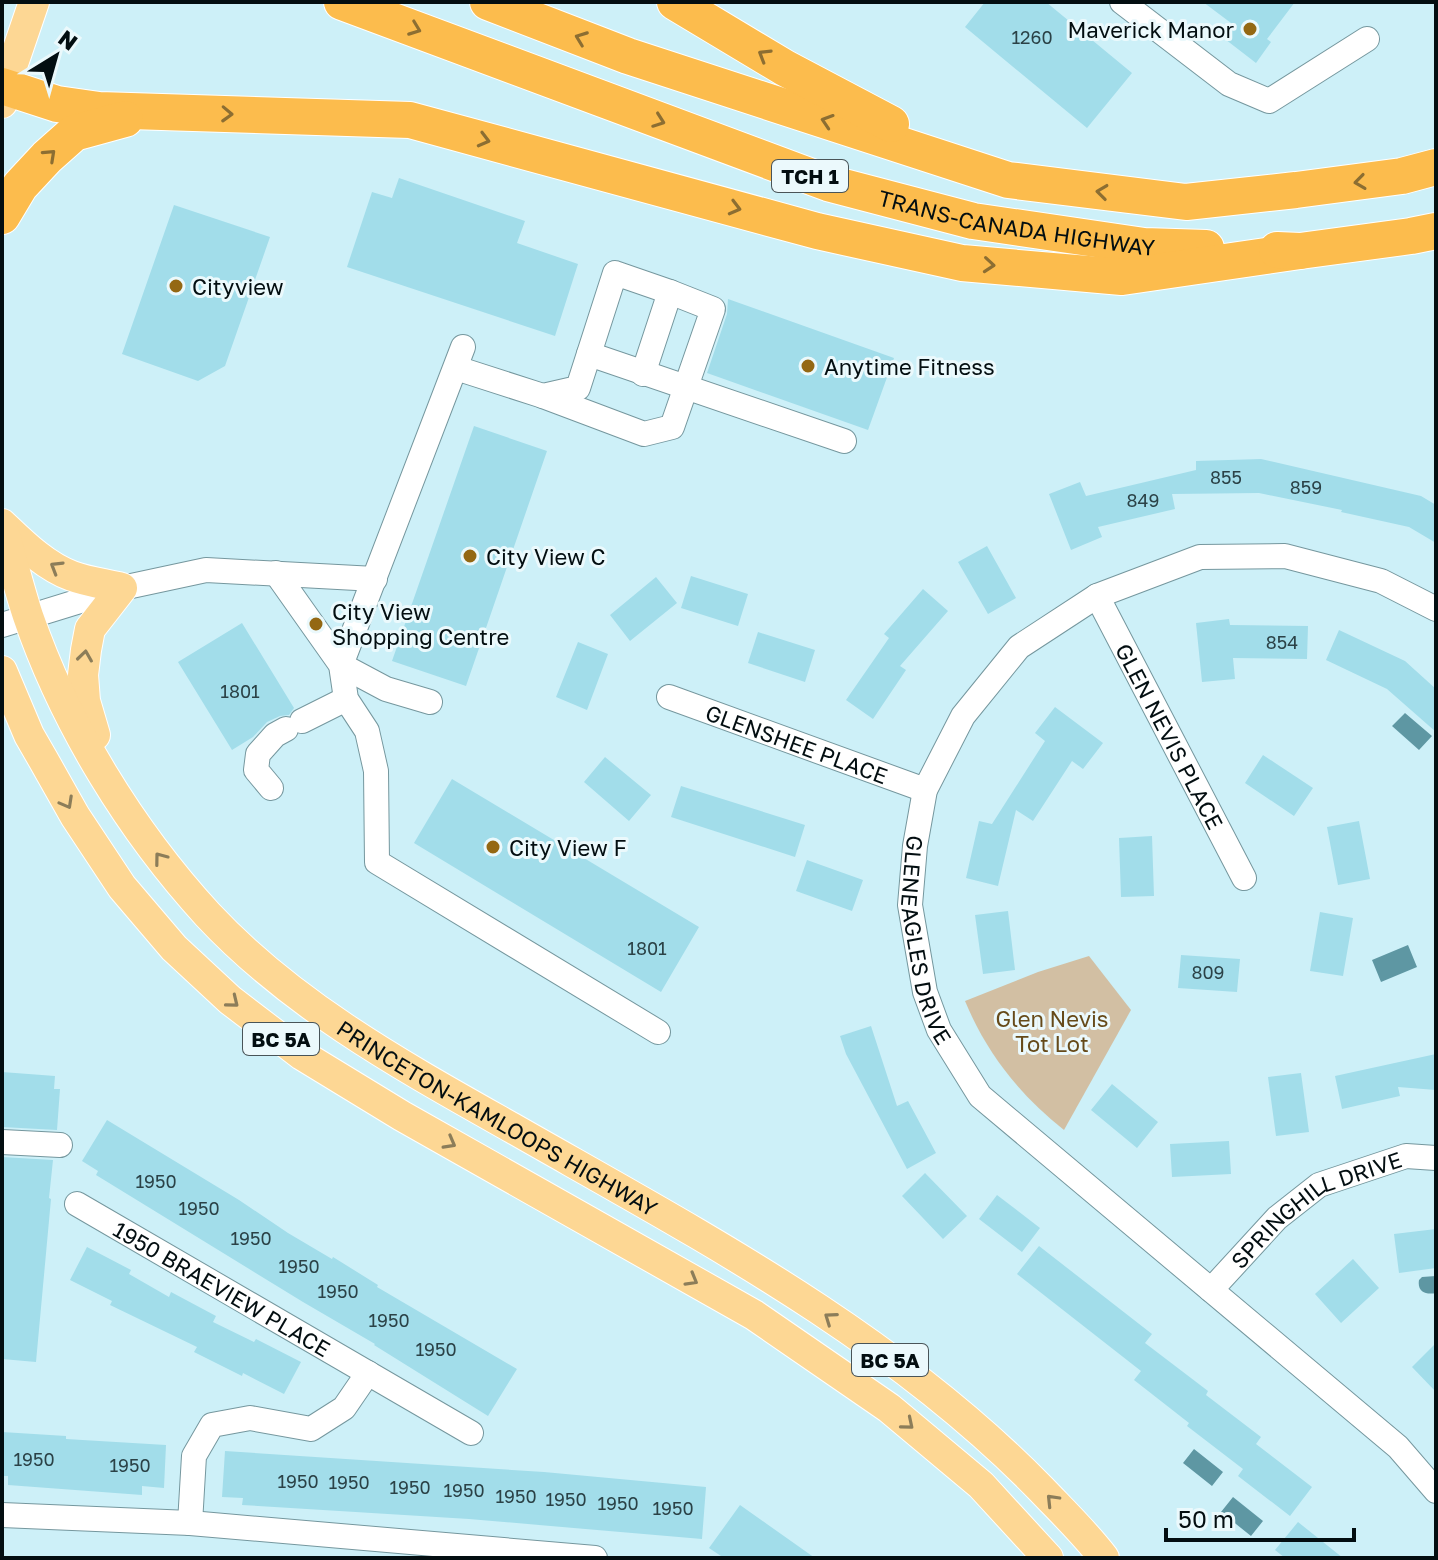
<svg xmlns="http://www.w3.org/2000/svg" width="1438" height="1560" font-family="'Golos Text',sans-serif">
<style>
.green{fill:#d2bfa3}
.water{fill:#5e97a3}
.building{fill:#a2ddea}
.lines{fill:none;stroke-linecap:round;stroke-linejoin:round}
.minor-casing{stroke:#75979e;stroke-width:26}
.major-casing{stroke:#fff;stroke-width:32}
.highway-casing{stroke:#fff;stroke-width:38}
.minor{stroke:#fff;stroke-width:24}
.major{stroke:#fdd794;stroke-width:30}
.highway{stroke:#fcbc4d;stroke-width:36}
.oneway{stroke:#8c6e32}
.oneway2{stroke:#8c7d59}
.poi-dot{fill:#946813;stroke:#ebf9fc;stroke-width:3}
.labels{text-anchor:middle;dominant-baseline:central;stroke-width:6;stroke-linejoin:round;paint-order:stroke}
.number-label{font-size:18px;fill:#2b4247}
.shield{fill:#ebf9fc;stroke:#495458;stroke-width:2}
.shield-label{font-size:20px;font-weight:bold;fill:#030e11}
.poi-label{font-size:22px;fill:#030e11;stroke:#ebf9fc;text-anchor:start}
.street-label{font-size:22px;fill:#030e11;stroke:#ebf9fc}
.park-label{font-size:22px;fill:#664a19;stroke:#ebf9fc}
</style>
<rect width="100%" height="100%" fill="#cdf0f8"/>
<path class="green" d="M1089,956l42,54 -67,120c-44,-35 -77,-76 -99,-129l73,-29z"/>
<path class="water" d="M1405,713l27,23 -13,14 -27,-24z
M1408,945l9,22 -36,15 -9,-22z
M1436,1276v17c-10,2 -19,-1 -17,-13l3,-3z
M1194,1449l29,23 -11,14 -29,-23z
M1233,1497l30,24 -12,15 -30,-24z"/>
<path class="building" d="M985,2h61l86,71 -45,55 -122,-101z
M1203,2h92l-28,37 4,3 -15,21 -35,-27 10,-13z
M399,178l126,43 -8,22 61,21 -23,72 -208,-69 25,-75 20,6z
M174,205l96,32 -45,129 -27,15 -76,-27z
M728,299l166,59 -26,72 -161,-57 20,-59z
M474,426l73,25 -81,235 -74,-25z
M1261,459l160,37 15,9v38l-27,-16 -68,-15 1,-2 -83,-17 -87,1 3,15 -77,18 4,10 -31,13 -22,-56 31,-12 6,14 110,-26v-9z
M987,546l29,52 -28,16 -30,-52z
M691,576l57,18 -10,32 -57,-18z
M656,577l21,26 -47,38 -20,-26z
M923,589l25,22 -48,55 6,4 -33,49 -27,-19 43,-62 -5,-4z
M1229,619l1,6 78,1 -1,33 -74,-1 2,21 -33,3 -6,-59z
M242,623l52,85 -5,7 -9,1 -13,6 -14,15 -21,13 -54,-88z
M1339,630l66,31 31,28v43l-49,-43 -61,-29z
M758,632l57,18 -10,32 -57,-19z
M578,642l30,12 -21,56 -31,-13z
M1055,707l48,36 -20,26 -11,-8 -39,60 -17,-11 -18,76 -32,-8 13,-57 13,3 53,-83 -10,-8z
M1263,755l50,33 -19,28 -49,-33z
M605,757l46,38 -22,26 -45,-39z
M452,779l247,148 -38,65 -247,-149z
M681,786l124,39 -10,32 -124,-40z
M1359,821l11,58 -32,6 -11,-58z
M1152,836l2,60 -33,1 -2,-59z
M807,860l56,20 -11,31 -56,-20z
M1008,911l7,59 -32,4 -8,-59z
M1320,912l33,6 -10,58 -33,-5z
M1181,955l59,4 -3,33 -59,-4z
M871,1026l26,80 11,-5 28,52 -29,16 -61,-115 -6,-18z
M1436,1054v36l-38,-3 2,9 -58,13 -7,-33z
M2,1072l53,4 -1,13h6l-3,41 -55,-3z
M1301,1073l8,59 -33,4 -8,-59z
M1112,1084l46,38 -21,26 -46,-38z
M107,1120l132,80 49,33 44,26 1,-2 45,28 -1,2 140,82 -29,47 -114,-71 1,-1 -72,-42 -207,-127 2,-4 -16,-10z
M1229,1141l2,33 -59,3 -2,-33z
M2,1157l51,3 -4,38 2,1 -15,163 -34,-3z
M925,1173l42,43 -24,23 -41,-43z
M997,1195l43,33 -18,24 -43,-33z
M1436,1229v39l-37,5 -5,-39z
M1039,1246l113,88 -7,9 63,48 -2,4 55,42 -5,7 56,43 -22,29 -52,-40 5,-7 -56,-43 2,-3 -55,-43 7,-9 -124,-97z
M87,1247l44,23 -2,4 40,23 2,-5 45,24 -3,6 41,20 2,-3 45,23 -17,32 -41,-21 -1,3 -48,-24 3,-5 -87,-42 2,-4 -42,-21z
M1353,1259l26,29 -38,35 -26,-29z
M1436,1343v49l-24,-25z
M2,1432l64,4v3l100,6 -2,43 -22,-2v9l-134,-10v-9h-6z
M225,1451l319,21 162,15 -4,52 -233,-20 -227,-14 1,-7 -21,-1z
M740,1505l75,53h-91l-15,-10z
M1298,1522l45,36h-58l-10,-8z"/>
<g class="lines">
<defs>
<g id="minor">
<path d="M1122,2l107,82 40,17 98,-62"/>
<path d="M589,354l255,87"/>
<path d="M456,368l87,28 35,-8 37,-115 55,19 -27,82"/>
<path d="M543,396l101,38 28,-7 41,-118 -43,-17"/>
<path d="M276,573l65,92 5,34 21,32 9,40 1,91 281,170"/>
<path id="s1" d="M1097,596l147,282"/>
<path id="s2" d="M1436,609l-55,-28 -96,-25 -85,1 -103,39 -78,51 -56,69 -38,74 -10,56 -5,59 15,87 14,38 41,66 418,351 38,44"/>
<path d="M2,625l120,-37 84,-18 169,9"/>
<path d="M341,665l122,-318"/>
<path d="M341,665l45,24 44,13"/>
<path id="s3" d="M669,697l256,93"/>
<path d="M302,721l44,-22"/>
<path d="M271,788l-15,-18 2,-16 17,-19 11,-6"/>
<path d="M2,1142l58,3"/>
<path id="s4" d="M77,1204l394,229"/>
<path id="s5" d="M1211,1290l66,-72 42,-33 87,-29 30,2"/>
<path d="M2,1515l188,8 405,35"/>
<path d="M190,1523l4,-67 18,-31 38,-7 61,11 33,-21 24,-35"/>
</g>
<g id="major">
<path d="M2,103l3,-16 29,-85"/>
<path d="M2,524c21,20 43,42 70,52 16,6 34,8 50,12l-32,41 -4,21 -3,25 2,26 10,34"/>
<path id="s6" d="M2,526c9,29 16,60 26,90 37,108 103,215 180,299 86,92 198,153 306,214 184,105 377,206 527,360 21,22 44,44 63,69"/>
<path d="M2,671l27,64 15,26 31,55 47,71 52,61 56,52 72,55 100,61 352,199 135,93 92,77 67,73"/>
</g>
<g id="highway">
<path id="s7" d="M342,2l486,181 145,38 171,25 62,2"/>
<path d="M488,2l140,54 380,124 178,22 110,-12 106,-14 34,-9"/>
<path d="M675,2l110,66 106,56"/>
<path d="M2,86l55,18 42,6 311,10 407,111 145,32 160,14 178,-26"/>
<path d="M2,216l18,-30 27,-29 27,-24 51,-14"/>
<path d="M1277,250l23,1 111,-15 25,-5"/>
</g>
</defs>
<use href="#minor" class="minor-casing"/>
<use href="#major" class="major-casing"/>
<use href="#highway" class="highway-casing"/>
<use href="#minor" class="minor"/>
<use href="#major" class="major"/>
<use href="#highway" class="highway"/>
</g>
<defs><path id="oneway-chevron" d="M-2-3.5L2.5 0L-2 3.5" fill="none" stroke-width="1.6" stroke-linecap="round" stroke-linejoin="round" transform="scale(2)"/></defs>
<g class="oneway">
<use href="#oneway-chevron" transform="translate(415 29) rotate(21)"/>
<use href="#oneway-chevron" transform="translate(581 38) rotate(-159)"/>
<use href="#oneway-chevron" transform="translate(764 55) rotate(-149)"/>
<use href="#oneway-chevron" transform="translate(227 114) rotate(2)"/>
<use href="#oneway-chevron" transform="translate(659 121) rotate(20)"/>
<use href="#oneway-chevron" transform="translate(827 121) rotate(-162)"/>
<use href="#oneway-chevron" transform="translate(484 140) rotate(15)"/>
<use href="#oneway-chevron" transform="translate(50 155) rotate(-43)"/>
<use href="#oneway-chevron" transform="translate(1360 182) rotate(172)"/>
<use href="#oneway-chevron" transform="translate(1102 192) rotate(-173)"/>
<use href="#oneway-chevron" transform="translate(735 208) rotate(15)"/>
<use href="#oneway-chevron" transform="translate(989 265) rotate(5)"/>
</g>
<g class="oneway2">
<use href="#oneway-chevron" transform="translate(56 567) rotate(-149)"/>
<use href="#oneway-chevron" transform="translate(85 656) rotate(-82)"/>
<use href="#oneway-chevron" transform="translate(67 803) rotate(61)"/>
<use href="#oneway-chevron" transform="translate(160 858) rotate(-127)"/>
<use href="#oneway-chevron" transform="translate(233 1002) rotate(39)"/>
<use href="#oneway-chevron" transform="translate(450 1143) rotate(29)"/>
<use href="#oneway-chevron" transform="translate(692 1280) rotate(30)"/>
<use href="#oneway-chevron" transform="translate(830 1318) rotate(-145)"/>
<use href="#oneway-chevron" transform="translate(908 1424) rotate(40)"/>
<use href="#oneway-chevron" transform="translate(1052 1500) rotate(-134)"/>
</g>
<g class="poi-dot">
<circle cx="1250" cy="29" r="8"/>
<circle cx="176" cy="286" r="8"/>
<circle cx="808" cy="366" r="8"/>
<circle cx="470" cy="556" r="8"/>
<circle cx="316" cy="624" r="8"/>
<circle cx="493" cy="847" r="8"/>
</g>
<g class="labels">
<g class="number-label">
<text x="1032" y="37">1260</text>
<text x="1226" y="477">855</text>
<text x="1306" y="487">859</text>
<text x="1143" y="500">849</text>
<text x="1282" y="642">854</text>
<text x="240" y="691">1801</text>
<text x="647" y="948">1801</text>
<text x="1208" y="972">809</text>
<text x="156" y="1181">1950</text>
<text x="199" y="1208">1950</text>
<text x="251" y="1238">1950</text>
<text x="299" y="1266">1950</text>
<text x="338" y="1291">1950</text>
<text x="389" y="1320">1950</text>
<text x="436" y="1349">1950</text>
<text x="34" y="1459">1950</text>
<text x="130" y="1465">1950</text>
<text x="298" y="1481">1950</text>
<text x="349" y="1482">1950</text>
<text x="410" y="1487">1950</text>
<text x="464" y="1490">1950</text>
<text x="516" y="1496">1950</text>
<text x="566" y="1499">1950</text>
<text x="618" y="1503">1950</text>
<text x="673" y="1508">1950</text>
</g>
<g class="shield">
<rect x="772" y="160" width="76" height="32" rx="6"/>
<rect x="243" y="1023" width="76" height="32" rx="6"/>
<rect x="852" y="1344" width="76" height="32" rx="6"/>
</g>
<g class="shield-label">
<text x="810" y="176">TCH 1</text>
<text x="281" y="1039">BC 5A</text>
<text x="890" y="1360">BC 5A</text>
</g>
<g class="poi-label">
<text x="1234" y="29" text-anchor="end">Maverick Manor</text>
<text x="192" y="286">Cityview</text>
<text x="824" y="366">Anytime Fitness</text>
<text x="486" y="556">City View C</text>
<text x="332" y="611">City View<tspan x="332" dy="25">Shopping Centre</tspan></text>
<text x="509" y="847">City View F</text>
</g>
<g class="street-label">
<text stroke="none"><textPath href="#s7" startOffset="712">TRANS-CANADA HIGHWAY</textPath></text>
<text stroke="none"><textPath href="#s1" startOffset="158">GLEN NEVIS PLACE</textPath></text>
<text stroke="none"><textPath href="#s3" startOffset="136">GLENSHEE PLACE</textPath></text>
<text stroke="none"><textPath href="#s2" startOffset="774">GLENEAGLES DRIVE</textPath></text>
<text stroke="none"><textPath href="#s6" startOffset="800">PRINCETON-KAMLOOPS HIGHWAY</textPath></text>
<text stroke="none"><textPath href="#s5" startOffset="136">SPRINGHILL DRIVE</textPath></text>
<text stroke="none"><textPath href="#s4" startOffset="168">1950 BRAEVIEW PLACE</textPath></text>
</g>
<g class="park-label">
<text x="1052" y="1018">Glen Nevis<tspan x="1052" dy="25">Tot Lot</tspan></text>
</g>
</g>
<rect width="1438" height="1560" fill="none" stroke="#030e11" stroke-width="8"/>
<g transform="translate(56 56) rotate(37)" stroke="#ebf9fc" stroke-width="6" paint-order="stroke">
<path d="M0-6L14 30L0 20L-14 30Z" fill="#030e11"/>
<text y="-12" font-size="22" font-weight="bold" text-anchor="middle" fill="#030e11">N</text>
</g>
<path d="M1166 1528v12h188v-12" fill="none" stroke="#030e11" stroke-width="4"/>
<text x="1178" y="1528" font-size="24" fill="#030e11" stroke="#ebf9fc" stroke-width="6" paint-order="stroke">50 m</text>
</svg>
